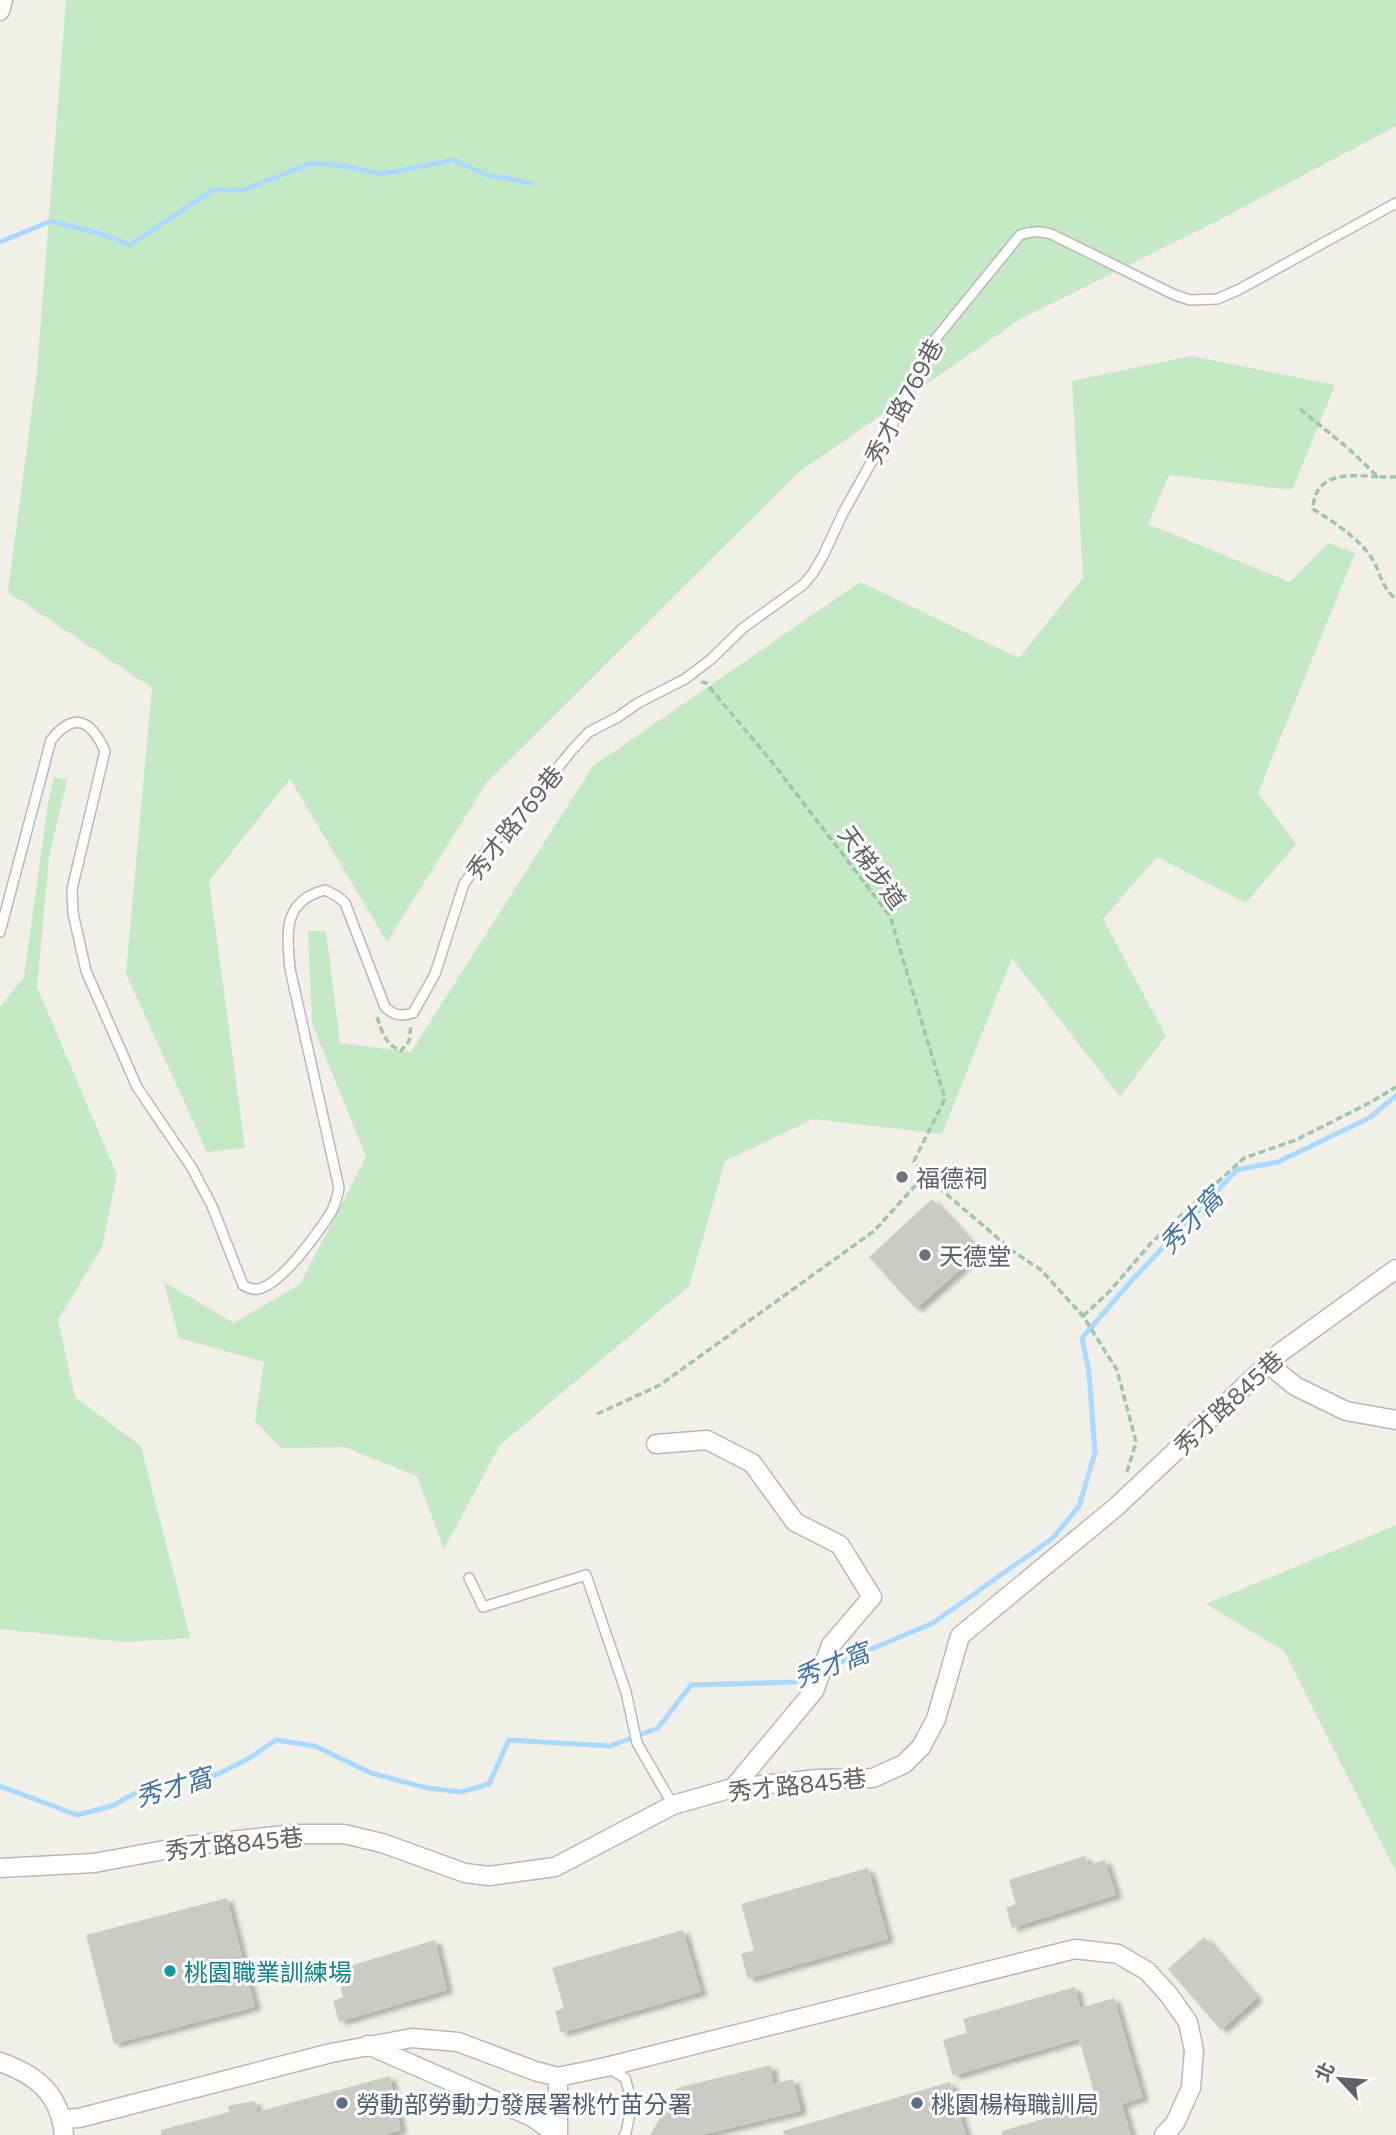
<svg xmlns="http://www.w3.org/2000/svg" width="1396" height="2135" font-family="Commissioner,'Noto Sans TC',sans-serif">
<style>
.green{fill:#c5e8c5}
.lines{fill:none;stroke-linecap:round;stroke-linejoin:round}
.stream{stroke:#aadaff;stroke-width:5}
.building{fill:#cccac5;filter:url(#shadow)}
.service-casing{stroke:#b5b8bc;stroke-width:12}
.minor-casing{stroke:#b5b8bc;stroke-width:21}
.path{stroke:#9cc7a9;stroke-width:3.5;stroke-dasharray:7 3.5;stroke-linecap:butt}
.service{stroke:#fff;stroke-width:9}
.minor{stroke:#fff;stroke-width:18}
.worship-dot{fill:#6b7280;stroke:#fff;stroke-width:2.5}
.culture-dot{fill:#0f9aa8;stroke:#fff;stroke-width:2.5}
.service-dot{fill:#5c6f8a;stroke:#fff;stroke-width:2.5}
.labels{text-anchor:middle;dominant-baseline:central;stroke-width:6;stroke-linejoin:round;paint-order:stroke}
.street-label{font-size:24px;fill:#5f6368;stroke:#fff}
.worship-label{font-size:24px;fill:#5b616d;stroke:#fff;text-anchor:start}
.culture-label{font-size:24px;fill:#0d838f;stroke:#fff;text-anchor:start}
.service-label{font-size:24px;fill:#4e5e75;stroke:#fff;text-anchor:start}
.water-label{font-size:26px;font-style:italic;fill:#4174aa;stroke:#fff}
</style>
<defs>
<filter id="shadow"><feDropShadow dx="6" dy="3.5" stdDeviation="2" flood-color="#0004"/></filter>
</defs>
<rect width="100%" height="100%" fill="#f1efe8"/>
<path class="green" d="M66,0h1330v126l-177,94 -197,98 -223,154 -312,310 -100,160 -97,-163 -81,102 36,267 -38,4 -81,-178 26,-286 -144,-96 29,-221z
M1191,356l144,29 -43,105 -123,-15 -21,49 142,58 38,-39 27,10 -97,240 38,51 -50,59 -89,-46 -54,62 63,117 -46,61 -108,-139 -70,176 -129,-15 -88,42 -36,125 -189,159 -56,104 -27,-73 -73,-29 -63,1 -26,-27 9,-59 -85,-24 -15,-56 70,41 66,-39 66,-127 -54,-134 -4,-92h18l14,112 71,9 182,-286 267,-184 159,76 64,-80 -11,-197z
M54,777l13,3 -18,77 -12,130 80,188 -15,72 -44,73 17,77 66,49 49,192 -66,4 -124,-13v-622l24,-30 24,-173z
M1396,1525v347l-112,-221 -78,-47z"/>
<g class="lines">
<path class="stream" d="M0,242l51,-21 47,12 32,12 83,-55h31l67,-27 32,3 39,8 71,-14 34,15 45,8
M829,1667l104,-44 120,-85 26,-32 16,-53 -6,-81 -7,-34 51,-59 104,-109 41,-8 91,-44 27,-22
M0,1786l77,29 35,-9 33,-18 43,-10 28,-3 32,-16 28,-19 39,6 56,27 56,15 34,4 28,-8 20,-44 101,6 48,-18 33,-43 104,-3 22,-10"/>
</g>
<path class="building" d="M932,1199l48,53 -64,57 -47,-52z
M1085,1856l3,9 17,-5 11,35 -104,33 -6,-20 10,-4 -7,-24z
M868,1868l20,71 -140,40 -7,-25 13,-4 -13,-46z
M227,1898l28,109 -141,37 -28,-109z
M683,1930l18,62 -140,41 -6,-22 9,-3 -12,-40z
M1204,1937l53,61 -36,32 -53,-61z
M435,1940l12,50 -108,32 -6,-21 10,-4 -6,-27z
M1075,1987l5,21 34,-10 29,100 -21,6 9,31h-129v-4l95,-28 -18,-64 -126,37 -10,-36 24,-7 -4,-14z
M771,2065l2,19 20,-5 8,32 -99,24h-52l27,-47z
M390,2076l11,54 -18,5h-222v-5l68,-18 -1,-6 27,-5 2,11z
M950,2082l16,53h-182l-1,-4z"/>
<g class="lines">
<defs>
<path id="service" d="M0,932l51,-192c23,-29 40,-20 54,11l-33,138 1,24 13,58 51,116 55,81 20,38 31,79c5,3 9,5 15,4 23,-4 59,-55 72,-75 5,-8 7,-16 9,-26l-49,-219c-3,-36 -8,-68 35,-79l12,6 8,7 40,104c9,8 15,10 28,6l22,-39 29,-90 20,-30 60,-69 28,-35 17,-18 29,-15 20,-14 47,-24 25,-19 33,-32 61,-44 9,-11 10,-17 20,-43 48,-86 38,-80 91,-112c11,-4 19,-4 31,-1l124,61 15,5 27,-1 21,-9 158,-87
M469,1578l14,29 103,-32 40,117 11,51 36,62
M608,2068l17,10 7,24 -6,31 -2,2"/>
<path id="minor" d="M0,11l3,-11
M1268,1364l27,22 51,25 50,9
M656,1444l51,-4 45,23 43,59 45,23 32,52 -41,48 -17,46 -81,97
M0,1868l94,-5 92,-17 107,-12h51l38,9 83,30 24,3 66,-9 118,-62 60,-17 85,-9 55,-1 31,-14 17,-17 15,-28 24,-83 156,-129 165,-155 115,-83
M368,2045l164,72 26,18
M0,2062c37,13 60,32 64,73
M558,2077v58
M63,2119l16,-1 252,-65 81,-15 46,4 77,29 23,6 48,-10 469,-118 43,5 29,17 22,24 19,27 6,28 -3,38 -16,35 -11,12"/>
</defs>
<use href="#service" class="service-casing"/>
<use href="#minor" class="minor-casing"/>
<path class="path" d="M1300,409l49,40 29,28h18
M1378,477c-28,-3 -64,-5 -65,32 19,12 41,26 55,44 12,14 13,36 28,46
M701,682l5,1 66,79 118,154 55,183 -31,62 10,14 90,77 27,18 42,46 34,54 19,72 -9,30
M377,1017c5,15 9,28 24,34l8,-10 2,-16
M1083,1316l26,-24 42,-49 93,-85 52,-18 75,-38 25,-15
M597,1414l63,-29 214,-154 50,-55"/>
<use href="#service" class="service"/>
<use href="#minor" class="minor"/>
</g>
<g class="worship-dot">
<circle cx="902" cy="1177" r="7"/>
<circle cx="925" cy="1255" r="7"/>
</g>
<circle class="culture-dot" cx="170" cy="1971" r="7"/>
<g class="service-dot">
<circle cx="342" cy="2103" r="7"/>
<circle cx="917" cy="2103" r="7"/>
</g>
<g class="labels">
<g class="street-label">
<text transform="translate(903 401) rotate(-62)">秀才路769巷</text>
<text transform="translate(514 822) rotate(-51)">秀才路769巷</text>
<text transform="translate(873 867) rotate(54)">天梯步道</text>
<text transform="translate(1228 1402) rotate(-43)">秀才路845巷</text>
<text transform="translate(797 1784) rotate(-6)">秀才路845巷</text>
<text transform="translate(234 1843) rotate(-6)">秀才路845巷</text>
</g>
<g class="worship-label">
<text x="916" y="1177">福德祠</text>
<text x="939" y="1255">天德堂</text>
</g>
<g class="culture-label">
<text x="184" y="1971">桃園職業訓練場</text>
</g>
<g class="service-label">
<text x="356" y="2103">勞動部勞動力發展署桃竹苗分署</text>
<text x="931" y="2103">桃園楊梅職訓局</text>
</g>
<g class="water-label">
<text transform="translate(1190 1220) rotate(-46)">秀才窩</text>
<text transform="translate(831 1664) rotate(-21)">秀才窩</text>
<text transform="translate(173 1786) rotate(-16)">秀才窩</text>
</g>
</g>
<g transform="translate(1340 2079) rotate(296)" stroke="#ffffff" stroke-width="5" paint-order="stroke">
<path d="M0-5L12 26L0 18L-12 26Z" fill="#5f6368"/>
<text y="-10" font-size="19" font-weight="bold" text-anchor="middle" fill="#5f6368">北</text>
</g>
</svg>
